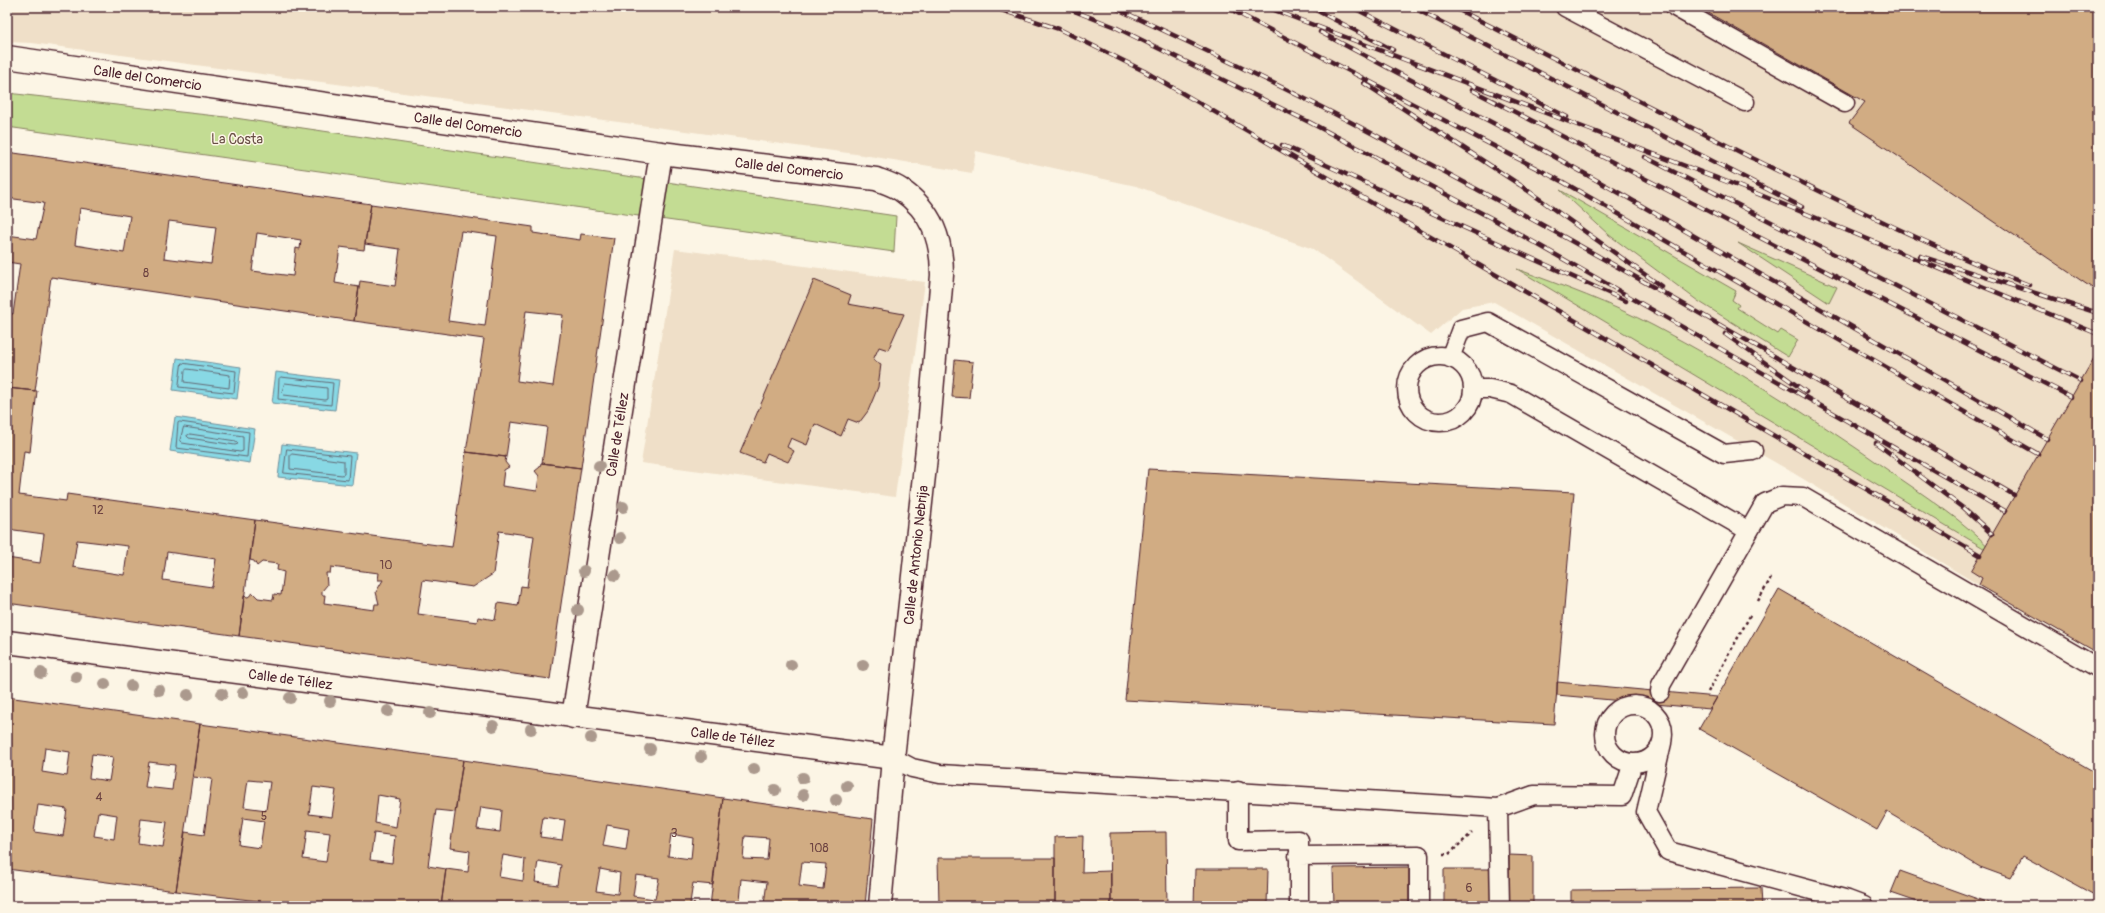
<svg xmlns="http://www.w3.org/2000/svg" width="2105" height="913" font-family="Pangolin,sans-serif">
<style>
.built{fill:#efdfc8}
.green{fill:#c3dc93;stroke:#867e5f}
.water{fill:#88d8e4;stroke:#6f8e9a}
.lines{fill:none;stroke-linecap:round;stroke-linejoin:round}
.shore{stroke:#636975;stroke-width:1}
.building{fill:#d1ac83;stroke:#4a1f2b;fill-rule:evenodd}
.lane-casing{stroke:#4a1f2b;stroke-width:21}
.street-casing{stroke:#4a1f2b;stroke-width:25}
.path{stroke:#4a1f2b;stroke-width:2.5;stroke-dasharray:3 3;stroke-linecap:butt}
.lane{stroke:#fcf5e5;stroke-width:18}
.street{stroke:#fcf5e5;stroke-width:22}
.rail-casing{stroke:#4a1f2b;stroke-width:4.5}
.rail{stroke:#fcf5e5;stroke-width:3;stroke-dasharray:9;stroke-linecap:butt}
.tree{fill:#ab998d}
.labels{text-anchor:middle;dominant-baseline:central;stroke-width:3;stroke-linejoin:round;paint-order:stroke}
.number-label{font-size:12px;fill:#6c4241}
.street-label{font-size:14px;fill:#4a1f2b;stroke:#fcf5e5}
.park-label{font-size:14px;fill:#684e45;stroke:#fcf5e5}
</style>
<rect width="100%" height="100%" fill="#fcf5e5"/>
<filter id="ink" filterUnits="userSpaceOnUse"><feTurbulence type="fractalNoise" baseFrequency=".025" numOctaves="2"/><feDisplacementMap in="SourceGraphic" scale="8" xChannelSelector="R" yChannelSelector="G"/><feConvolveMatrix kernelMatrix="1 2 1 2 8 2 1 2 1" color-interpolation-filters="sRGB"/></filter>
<g filter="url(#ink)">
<path class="built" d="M7,7h1691l167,95 -16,21 249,169v59l-127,220 11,7 -3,7 -194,-117 -291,-166 -32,6 -31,27 -118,-86 -177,-63 -160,-35 -4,22 -109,-18 -831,-112 -25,-1z
M675,249l250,33 -30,215 -254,-34z"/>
<path class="green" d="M7,93l228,25 661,98 -2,36 -887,-125z
M1560,190l176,101 -4,9 7,5 -2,3 41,26 3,-4 17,10 -10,17 -90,-56 -89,-66z
M1738,243l99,44 -8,16z
M1517,269c46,17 93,34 137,57 80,42 157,90 231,142 38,27 81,53 112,88z"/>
<path class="water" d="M177,358l64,9 -4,32 -64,-9z
M276,372l63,8 -4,30 -63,-7z
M175,417l80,12 -5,34 -80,-12z
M282,444l74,9 -4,32 -74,-8z"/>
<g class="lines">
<path class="shore" d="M182,363l54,8 -2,22 -55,-6z
M187,369l43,6 -1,13 -45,-6 1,-11z
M281,377l52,6 -2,22 -53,-6 1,-20z
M285,383l42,5v11l-2,1 -41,-5 -2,-2z
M180,422l69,10 -2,25 -71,-9 2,-25z
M184,427l59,9v15l-3,1 -58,-9 -2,-2z
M190,434l46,7 2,3 -3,1 -46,-7 -2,-2z
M287,449l63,7 -2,24 -64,-7z
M292,454l52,7v13l-2,1 -52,-6v-13z"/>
</g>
<path class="building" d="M1698,7h400v285l-249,-169 16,-21z
M7,152l364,52 -7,46 -24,-3 -5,36 24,4 -5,34 -303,-44 -16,114 -28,-3v-75l6,1 7,-50 -13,-2v-27l29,4 8,-36 -37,-5zM80,208l50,8 -6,37 -49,-8zM169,221l47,6 -5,37 -47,-6zM257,233l44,7 -1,9 -4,-1 -3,28 -41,-5z
M371,204l162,23v6l47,7 1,-6 33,4 -33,230 -39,-5 5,-36 -36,-5 -5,35 -40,-5 18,-113 -130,-18 6,-40 35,5 5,-37 -35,-5zM461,231l36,5 -12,90 -37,-5zM526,311l37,4 -10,71 -36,-5z
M814,280l37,15 -3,9 56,10 -16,36 -9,-3 -6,13 8,4 -3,23 -10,24 -9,12 -11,-4 -7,17 -26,-12 -8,21 -16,-7 -4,9 7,4 -6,11 -21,-9 -4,9 -23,-9z
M2098,351v302l-119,-68 3,-7 -11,-7z
M955,360l18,2 -4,36 -17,-1z
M7,388l30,3 -7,61 -6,-1 -5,44 47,6 1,-7 188,26 -16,116 -232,-33v-45l33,5 4,-29 -37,-5zM77,540l51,6 -4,29 -51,-8zM167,552l49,7 -4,28 -49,-7z
M466,452l40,5 -1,5 4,5 -5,3 -2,16 35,5 2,-15 -4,-5 5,-4 1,-4 40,5 -31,211 -311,-43 5,-40 4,1 5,-4 5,5 15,2 1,-6 7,1 3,-23 -7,-2 1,-6 -16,-2 -5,4 -3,-5 -4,-1 5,-40 197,27zM499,531l35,5 -7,51 -6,-1 -3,20 -20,-3 -3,17 -17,-3 -1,5 -59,-8 5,-34 50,7 20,-13zM331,567l48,6 -1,7h5l-7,12 3,12h-4l-1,6 -50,-7 1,-8h-3v-4l5,-6 -1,-12h4z
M1148,469l426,23 -20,232 -429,-24z
M1779,589l319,185v123l-75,-41 -13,22 -30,-11 -93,-55 -10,18 -178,-101z
M1557,682l160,15 -7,12 -153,-14z
M7,697l193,27 -24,167 -169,-22v-102l4,-24 -4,-1zM45,748l25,4 -3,24 -25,-4zM92,754l21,3 -4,24 -20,-3zM149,762l26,3 -3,25 -27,-3zM38,805l29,4 -4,27 -29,-4zM98,812l19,3 -3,24 -20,-3zM141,819l26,3 -4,25 -25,-4z
M200,724l263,36 -8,52 -19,-2 -8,56 18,3 -5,37h-142l-123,-15 9,-59 19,3 8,-56 -19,-2zM248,780l22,2 -4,28 -22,-3zM313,787l23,3 -4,27 -23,-3zM378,795l22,4 -4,28 -21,-4zM243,818l21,3 -4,27 -21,-3zM307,830l23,3 -4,29 -23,-3zM374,833l21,3 -3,27 -22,-3z
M463,760l260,38 -10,87 -20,-2 -3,20 20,3h-269l5,-37 22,3 2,-21 -20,-3zM481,807l21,3 -2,22 -23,-3zM543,817l22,3 -3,20 -22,-3zM607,825l22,4 -3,21 -23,-4zM671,834l22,4 -2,21 -23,-3zM503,855l22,4 -2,22 -24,-4zM538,861l23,4 -3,20 -23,-3zM600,869l20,4 -2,21 -22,-3zM636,875l23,3 -4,21 -22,-3z
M723,798l150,21 -8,87h-155zM745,836l24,2 -2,22 -24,-1zM802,862l24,2 -3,25 -24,-3zM741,879l26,3 -3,22 -25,-3z
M1166,832l1,74h-56l-1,-73z
M1083,836l-1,36 29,-1v35h-56v-69z
M1509,855l24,1v50h-24z
M938,858h117v48h-116z
M1409,867v39h-75l-1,-38z
M1195,869h73l-1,37h-73z
M1444,869h50v37h-50z
M1900,871l97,35h-68l-38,-13z
M1761,888l1,18h-191v-16z"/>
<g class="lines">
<defs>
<path id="lane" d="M1565,7l180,95
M1675,7l170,96
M1407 389a33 33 0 1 1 66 0a33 33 0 1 1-66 0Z
M1450,358l11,-29 27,-7 236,132 29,-3
M1473,389h17l21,5 238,137
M1660,692l1,-7 104,-182 17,-7 21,1 295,171
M1605 734a29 29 0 1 1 58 0a29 29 0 1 1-58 0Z
M1662,743l-16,69 22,39 180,49 16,6
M893,758l19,10 28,6 558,34 36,-13 88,1 11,-33
M1238,791v50l61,-1v66
M1498,808l2,98
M1298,856l121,-1v51"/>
<g id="street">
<path id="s1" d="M7,57l654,96 215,26c8,3 18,6 25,11 31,21 41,50 41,85l-14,164 -35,319 -13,148"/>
<path id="s2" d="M7,642l886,116"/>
<path id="s3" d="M573,717l88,-564"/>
</g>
</defs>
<use href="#lane" class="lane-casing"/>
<use href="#street" class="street-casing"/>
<path class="path" d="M1758,601l13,-23
M1708,692l43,-78
M1443,854h6l23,-21"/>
<use href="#lane" class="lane"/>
<use href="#street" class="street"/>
<defs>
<path id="rail" d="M992,7l67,22 85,42 836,484
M1064,7l51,20 194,95 184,97 512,292
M1113,7c89,41 177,83 264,129 216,113 426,237 637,359
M1226,7l337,175 475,272
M1266,7l480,182 352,145
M1310,7l83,43
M1352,7l215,110
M1412,7l390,200
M1453,7c98,50 197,100 295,149 93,46 185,92 281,129
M1320,32l192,101 111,62 424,244
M1364,83l156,102 141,101
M1472,90l599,307
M1282,145l344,156
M1645,157l436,224
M1920,256l178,57
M1725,334l81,58
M1876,443l87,65 29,26"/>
</defs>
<use href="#rail" class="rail-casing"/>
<use href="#rail" class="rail"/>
</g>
<g class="tree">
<circle cx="599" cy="466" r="6"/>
<circle cx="623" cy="507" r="6"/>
<circle cx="620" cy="538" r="6"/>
<circle cx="584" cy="571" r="6"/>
<circle cx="615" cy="575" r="6"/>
<circle cx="578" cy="610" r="6"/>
<circle cx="791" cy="665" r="6"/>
<circle cx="863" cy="665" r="6"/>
<circle cx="41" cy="673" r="6"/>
<circle cx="76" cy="677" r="6"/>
<circle cx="105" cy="684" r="6"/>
<circle cx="131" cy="686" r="6"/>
<circle cx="159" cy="690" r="6"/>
<circle cx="243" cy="693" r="6"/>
<circle cx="222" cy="694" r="6"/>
<circle cx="188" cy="695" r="6"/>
<circle cx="290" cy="698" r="6"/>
<circle cx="330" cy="701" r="6"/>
<circle cx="388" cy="711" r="6"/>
<circle cx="430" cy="713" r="6"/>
<circle cx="493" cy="726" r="6"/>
<circle cx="531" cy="729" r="6"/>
<circle cx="591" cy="738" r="6"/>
<circle cx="650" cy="749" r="6"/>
<circle cx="701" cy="757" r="6"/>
<circle cx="754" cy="769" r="6"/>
<circle cx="803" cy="778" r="6"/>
<circle cx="847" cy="786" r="6"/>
<circle cx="775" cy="790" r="6"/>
<circle cx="803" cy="795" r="6"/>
<circle cx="836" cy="800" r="6"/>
</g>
</g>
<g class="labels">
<g class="number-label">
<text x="146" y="273">8</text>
<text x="98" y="510">12</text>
<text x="386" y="565">10</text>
<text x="99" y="797">4</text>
<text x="264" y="816">5</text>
<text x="674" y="833">3</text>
<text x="819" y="848">108</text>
<text x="1469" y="888">6</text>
</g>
<g class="street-label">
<text stroke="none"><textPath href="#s1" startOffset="142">Calle del Comercio</textPath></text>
<text stroke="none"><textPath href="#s1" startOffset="466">Calle del Comercio</textPath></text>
<text stroke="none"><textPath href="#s1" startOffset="790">Calle del Comercio</textPath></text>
<text stroke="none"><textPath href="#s3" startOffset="286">Calle de Téllez</textPath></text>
<text transform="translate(916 555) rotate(-84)">Calle de Antonio Nebrija</text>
<text stroke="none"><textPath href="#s2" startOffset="286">Calle de Téllez</textPath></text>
<text stroke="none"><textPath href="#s2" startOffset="732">Calle de Téllez</textPath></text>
</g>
<g class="park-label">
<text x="237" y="139">La Costa</text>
</g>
</g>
<rect width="2105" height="913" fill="none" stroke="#fcf5e5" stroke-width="24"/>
<rect x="12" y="12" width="2081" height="889" fill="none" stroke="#4a1f2b" stroke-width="1.5" filter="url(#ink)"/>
</svg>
